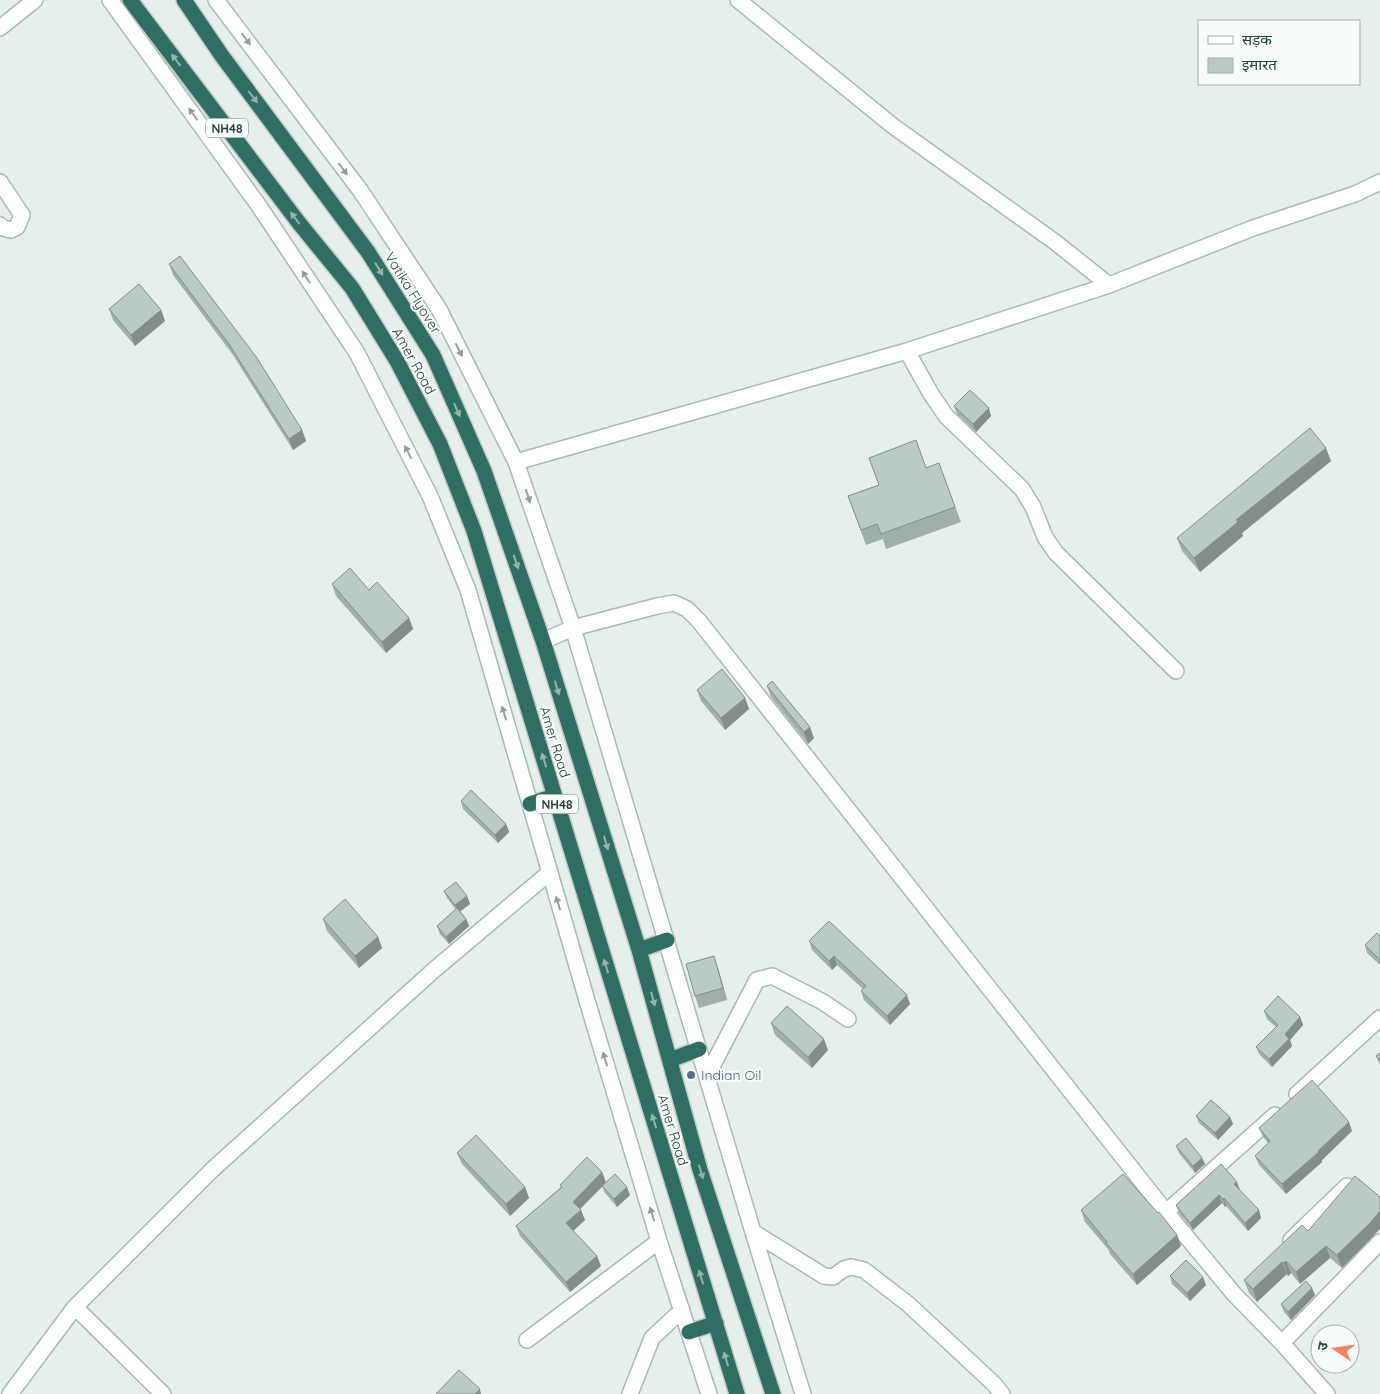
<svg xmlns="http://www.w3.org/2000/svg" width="1380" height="1394" font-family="Quicksand,'Noto Sans Devanagari',sans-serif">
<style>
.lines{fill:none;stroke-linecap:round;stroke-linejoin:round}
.minor-casing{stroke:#a8b8b2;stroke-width:18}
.highway-casing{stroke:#c2cac8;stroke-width:18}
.minor{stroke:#fff;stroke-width:15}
.highway{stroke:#2f6f62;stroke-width:15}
.wall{fill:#a1aea9}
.shaded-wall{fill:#838d89}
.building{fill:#bbcac4;stroke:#838d89}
.oneway{fill:#92a09c}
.oneway2{fill:#93b5ae}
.service-dot{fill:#5c6f8a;stroke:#f7fbf9;stroke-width:2}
.labels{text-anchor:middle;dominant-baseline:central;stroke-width:4.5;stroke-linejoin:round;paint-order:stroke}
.shield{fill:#f7fbf9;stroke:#637a73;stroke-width:1}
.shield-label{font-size:12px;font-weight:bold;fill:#24423a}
.street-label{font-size:14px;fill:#24423a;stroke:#f7fbf9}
.service-label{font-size:14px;fill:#4e5e75;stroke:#f7fbf9;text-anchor:start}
</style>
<rect width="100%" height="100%" fill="#e6efeb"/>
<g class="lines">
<defs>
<path id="minor" d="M110,0l149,206 98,147 73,143 38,94 120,414 71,237 50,153
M216,0l144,190 79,119 77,153 57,166 180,604 50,162
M738,0l155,126 162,116 54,43
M0,28l35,-28
M0,182l22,33 -5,12 -6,3 -8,-2 -3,-3
M907,351l24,43 15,22 76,73 11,18 12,30 11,16 120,118
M516,462l391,-111 202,-66 144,-57 102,-34 25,-12
M543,641l30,-13 84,-22 17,-3 13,6 12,12 467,591 68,82 48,49 45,51
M707,1076l50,-96 15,-4 51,26 25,17
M1297,1094l83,-76
M1166,1212l109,-97
M753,1232l71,44 9,1 11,-8 7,-2 13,3 44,34 56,52 30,28 8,10
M1291,1240l56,-54
M75,1307l88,87
M527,1340l132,-99
M1282,1343l98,-101
M10,1394l65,-87 138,-138 221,-199 115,-97
M630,1394l22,-56 30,-28"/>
<path id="highway" d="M130,0l169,223 53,65 45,73 43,83 34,87 263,863
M184,0l38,56 146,196 65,103 51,116 59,170 96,309 61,220 73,224
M530,804l25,-8
M639,950l28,-10
M670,1060l29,-11
M689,1332l27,-9"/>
</defs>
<use href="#minor" class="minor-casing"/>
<use href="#highway" class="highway-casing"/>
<use href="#minor" class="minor"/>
<use href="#highway" class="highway"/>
</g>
<path class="wall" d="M169,264l133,166 4,11 -13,9 -60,-95 -60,-80z
M109,309l52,1 4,11 -30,25 -22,-26z
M954,406l37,10 -15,16 -19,-18z
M1331,461l-89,72 1,3 -43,36 -18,-21 -5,-13z
M939,463l22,59 -75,27 -3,-10 -17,6 -18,-49z
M332,584l37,6 40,28 4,11 -27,24 -50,-57z
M767,686l47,52 -6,6 -37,-47z
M697,690l48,8 4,11 -24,21 -24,-29z
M461,801l45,23 3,8 -11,11 -35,-34z
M444,891l23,5 3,8 -10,7 6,8 3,7 -20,18 -9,-10 -3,-8 19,-16 -9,-12z
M323,919l55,18 4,11 -23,20 -32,-37z
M829,921l81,83 -20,21 -26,-25 -3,-9 2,-2 -26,-24 -5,5 -20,-20 -3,-9z
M1380,936v29l-13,-12 -2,-8z
M718,968l9,32 -28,8 -4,-12z
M1264,1011l36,6 3,8 -13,15 2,6 -20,21 -13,-13 -3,-7 20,-20 -9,-8z
M771,1023l57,27 -16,18 -37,-33z
M1380,1053v12l-4,-9z
M1196,1116l34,1 3,7 -15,16 -19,-17z
M1259,1128l93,3 -30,29v2l-36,32 -27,-29 -4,-9 13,-13 -5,-6z
M1176,1146l26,12 3,6 -10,9 -16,-20z
M457,1153l68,34 4,11 -19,18 -48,-52z
M602,1172l4,10 24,13 -13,12 -12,-14 -3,-7 -22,23 5,11 -12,11 24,25 4,10 -31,26 -50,-56 -4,-10 45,-39 -1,-2z
M1239,1190l22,28 -13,13 -22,-25 -1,1 -3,-4 -29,27 -14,-17 -3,-8z
M1081,1210l96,25 4,11 -44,39 -27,-31 -2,-5 -23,-27z
M1308,1231l67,3 -33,34 -12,-10 -30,26 -9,-11 -3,3 -1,-2 -30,28 -8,-9 -5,-13z
M1170,1276l36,9 -16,16 -18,-17z
M1312,1288l3,7 -24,25 -7,-8 -3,-8z"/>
<path class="shaded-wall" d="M161,310l4,11 -30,25 -4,-11z
M989,408l2,8 -15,16 -3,-8z
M302,430l4,11 -13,9 -4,-11z
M1326,448l5,13 -89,72 1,3 -43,36 -6,-14 42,-38z
M409,618l4,11 -27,24 -4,-11z
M745,698l4,11 -24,21 -4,-12z
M810,727l4,11 -6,6 -4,-12z
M506,824l3,8 -11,11 -3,-8z
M467,896l3,8 -12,9 -3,-8z
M466,919l3,7 -20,18 -3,-7z
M378,937l4,11 -23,20 -4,-12z
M714,956l4,12 9,32 -4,-12z
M834,956l3,9 -5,5 -3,-9z
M907,995l3,9 -20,21 -3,-9z
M1300,1017l3,8 -13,15 2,6 -20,21 -3,-8 16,-25z
M824,1039l4,11 -16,18 -4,-11z
M1230,1117l3,7 -15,16 -3,-7z
M1349,1122l3,9 -30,29v2l-36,32 -4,-10z
M1202,1158l3,6 -10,9 -2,-7z
M602,1172l4,11 -29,29 -4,-10z
M1237,1182l3,8 -3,2 -3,-8z
M525,1187l4,11 -19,18 -4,-12z
M627,1187l3,8 -13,12 -3,-8z
M1219,1195l3,8 -29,27 -3,-7z
M1224,1198l2,8 -1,1 -2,-8z
M581,1210l4,10 -15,14 -4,-11z
M1259,1210l2,8 -13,13 -3,-8z
M1380,1211v18l-38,39 -5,-13z
M1177,1235l4,11 -44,39 -4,-11z
M1326,1246l4,12 -30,26 -4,-12z
M597,1256l4,10 -31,26 -4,-10z
M1286,1261l5,12 -3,3 -4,-13z
M1282,1262l5,12 -30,28 -4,-13z
M1203,1277l3,8 -16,16 -3,-8z
M1312,1288l3,7 -24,25 -3,-8z
M480,1389l1,5h-6z"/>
<path class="building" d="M180,256l77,102 45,72 -13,9 -60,-95 -60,-80z
M139,284l22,26 -30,25 -22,-26z
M970,390l19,18 -16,16 -19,-18z
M1310,428l16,20 -90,72 2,2 -44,36 -17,-20z
M916,440l10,28 13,-5 16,44 -74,27 -4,-10 -16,6 -13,-34 31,-11 -10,-27z
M350,568l19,22 8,-8 32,36 -27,24 -50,-58z
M722,669l23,29 -24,20 -24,-28z
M772,681l38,46 -6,5 -37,-46z
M471,790l35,34 -11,11 -34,-34z
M456,882l11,14 -12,9 -11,-14z
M345,899l33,38 -23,19 -32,-37z
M457,908l9,11 -20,18 -9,-11z
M829,921l78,74 -20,21 -26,-25 5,-5 -32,-30 -5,5 -20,-20z
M1377,933l3,3v24l-15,-15z
M714,956l9,32 -28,8 -9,-32z
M1278,996l22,21 -15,17 4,5 -20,20 -13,-12 22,-22 -14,-14z
M787,1006l37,33 -16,18 -37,-34z
M1380,1053v7l-4,-4z
M1312,1080l37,42 -31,29 1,1 -37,32 -27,-28 15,-15 -11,-13z
M1211,1100l19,17 -15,16 -19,-17z
M476,1135l49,52 -19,17 -49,-51z
M1186,1138l16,20 -9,8 -17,-20z
M587,1157l15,15 -29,30 8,8 -15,13 31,33 -31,26 -50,-56 46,-39 -2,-2z
M1221,1164l16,18 -3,2 25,26 -14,13 -21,-25 -1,1 -4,-4 -29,28 -14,-18z
M615,1174l12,13 -13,12 -12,-13z
M1123,1174l35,39 1,-1 18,23 -44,39 -27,-31 1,-1 -26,-32z
M1355,1176l25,21v14l-9,11 -34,33 -11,-9 -30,26 -10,-11 -2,2 -2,-1 -29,27 -9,-9 58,-55 6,6z
M1186,1260l17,17 -16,16 -17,-17z
M1306,1281l6,7 -24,24 -7,-8z
M459,1370l21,19 -5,5h-39z"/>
<defs><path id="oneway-solid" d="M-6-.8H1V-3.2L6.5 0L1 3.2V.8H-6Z" transform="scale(1.25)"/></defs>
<g class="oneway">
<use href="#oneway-solid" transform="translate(246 39) rotate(53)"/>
<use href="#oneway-solid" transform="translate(193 114) rotate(-126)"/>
<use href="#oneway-solid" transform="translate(343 169) rotate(53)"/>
<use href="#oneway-solid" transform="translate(306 277) rotate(-123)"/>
<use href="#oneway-solid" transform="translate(459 350) rotate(63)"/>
<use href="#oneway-solid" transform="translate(408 452) rotate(-117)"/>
<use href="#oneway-solid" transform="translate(528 496) rotate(71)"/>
<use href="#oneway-solid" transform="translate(504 713) rotate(-107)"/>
<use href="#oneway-solid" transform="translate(558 903) rotate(-107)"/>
<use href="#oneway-solid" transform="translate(605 1059) rotate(-107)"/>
<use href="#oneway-solid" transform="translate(652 1214) rotate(-107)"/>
</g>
<g class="oneway2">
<use href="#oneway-solid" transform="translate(176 60) rotate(-127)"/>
<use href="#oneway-solid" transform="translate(253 97) rotate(53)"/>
<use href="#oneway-solid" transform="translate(295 218) rotate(-127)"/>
<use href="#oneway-solid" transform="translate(379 269) rotate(58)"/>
<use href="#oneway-solid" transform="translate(457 410) rotate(66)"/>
<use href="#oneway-solid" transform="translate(516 562) rotate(71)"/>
<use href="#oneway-solid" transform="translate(557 688) rotate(73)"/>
<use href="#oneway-solid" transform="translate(544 760) rotate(-107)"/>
<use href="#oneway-solid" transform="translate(606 843) rotate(73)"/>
<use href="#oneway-solid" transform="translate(606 966) rotate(-107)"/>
<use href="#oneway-solid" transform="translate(653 999) rotate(75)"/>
<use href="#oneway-solid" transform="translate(654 1121) rotate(-107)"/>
<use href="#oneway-solid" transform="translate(701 1172) rotate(73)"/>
<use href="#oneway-solid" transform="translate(701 1277) rotate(-107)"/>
<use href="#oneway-solid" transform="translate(726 1359) rotate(-107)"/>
</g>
<circle class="service-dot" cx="691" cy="1075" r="5"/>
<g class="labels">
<g class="shield">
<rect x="206" y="118.5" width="42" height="19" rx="4"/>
<rect x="536" y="794.5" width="42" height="19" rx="4"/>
</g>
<g class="shield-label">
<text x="227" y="128">NH48</text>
<text x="557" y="804">NH48</text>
</g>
<g class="street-label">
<text transform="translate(413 293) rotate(58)">Vatika Flyover</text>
<text transform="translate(414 361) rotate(61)">Amer Road</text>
<text transform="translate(555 742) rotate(73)">Amer Road</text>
<text transform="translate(673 1130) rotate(73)">Amer Road</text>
</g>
<g class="service-label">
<text x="701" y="1075">Indian Oil</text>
</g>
</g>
<rect x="1198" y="20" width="162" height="65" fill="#f7fbf9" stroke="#a3b1ad"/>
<rect x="1208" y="36" width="25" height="8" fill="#ffffff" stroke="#a3b1ad"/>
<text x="1242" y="45" font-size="15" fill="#24423a">सड़क</text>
<rect x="1208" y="58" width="25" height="15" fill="#bbcac4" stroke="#a3b1ad"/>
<text x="1242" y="70" font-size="15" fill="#24423a">इमारत</text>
<g transform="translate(1335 1349) rotate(283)"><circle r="24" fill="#f7fbf9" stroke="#a3b1ad"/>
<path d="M0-4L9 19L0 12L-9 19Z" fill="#f4845f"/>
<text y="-8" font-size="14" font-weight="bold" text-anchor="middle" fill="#24423a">उ</text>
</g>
</svg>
